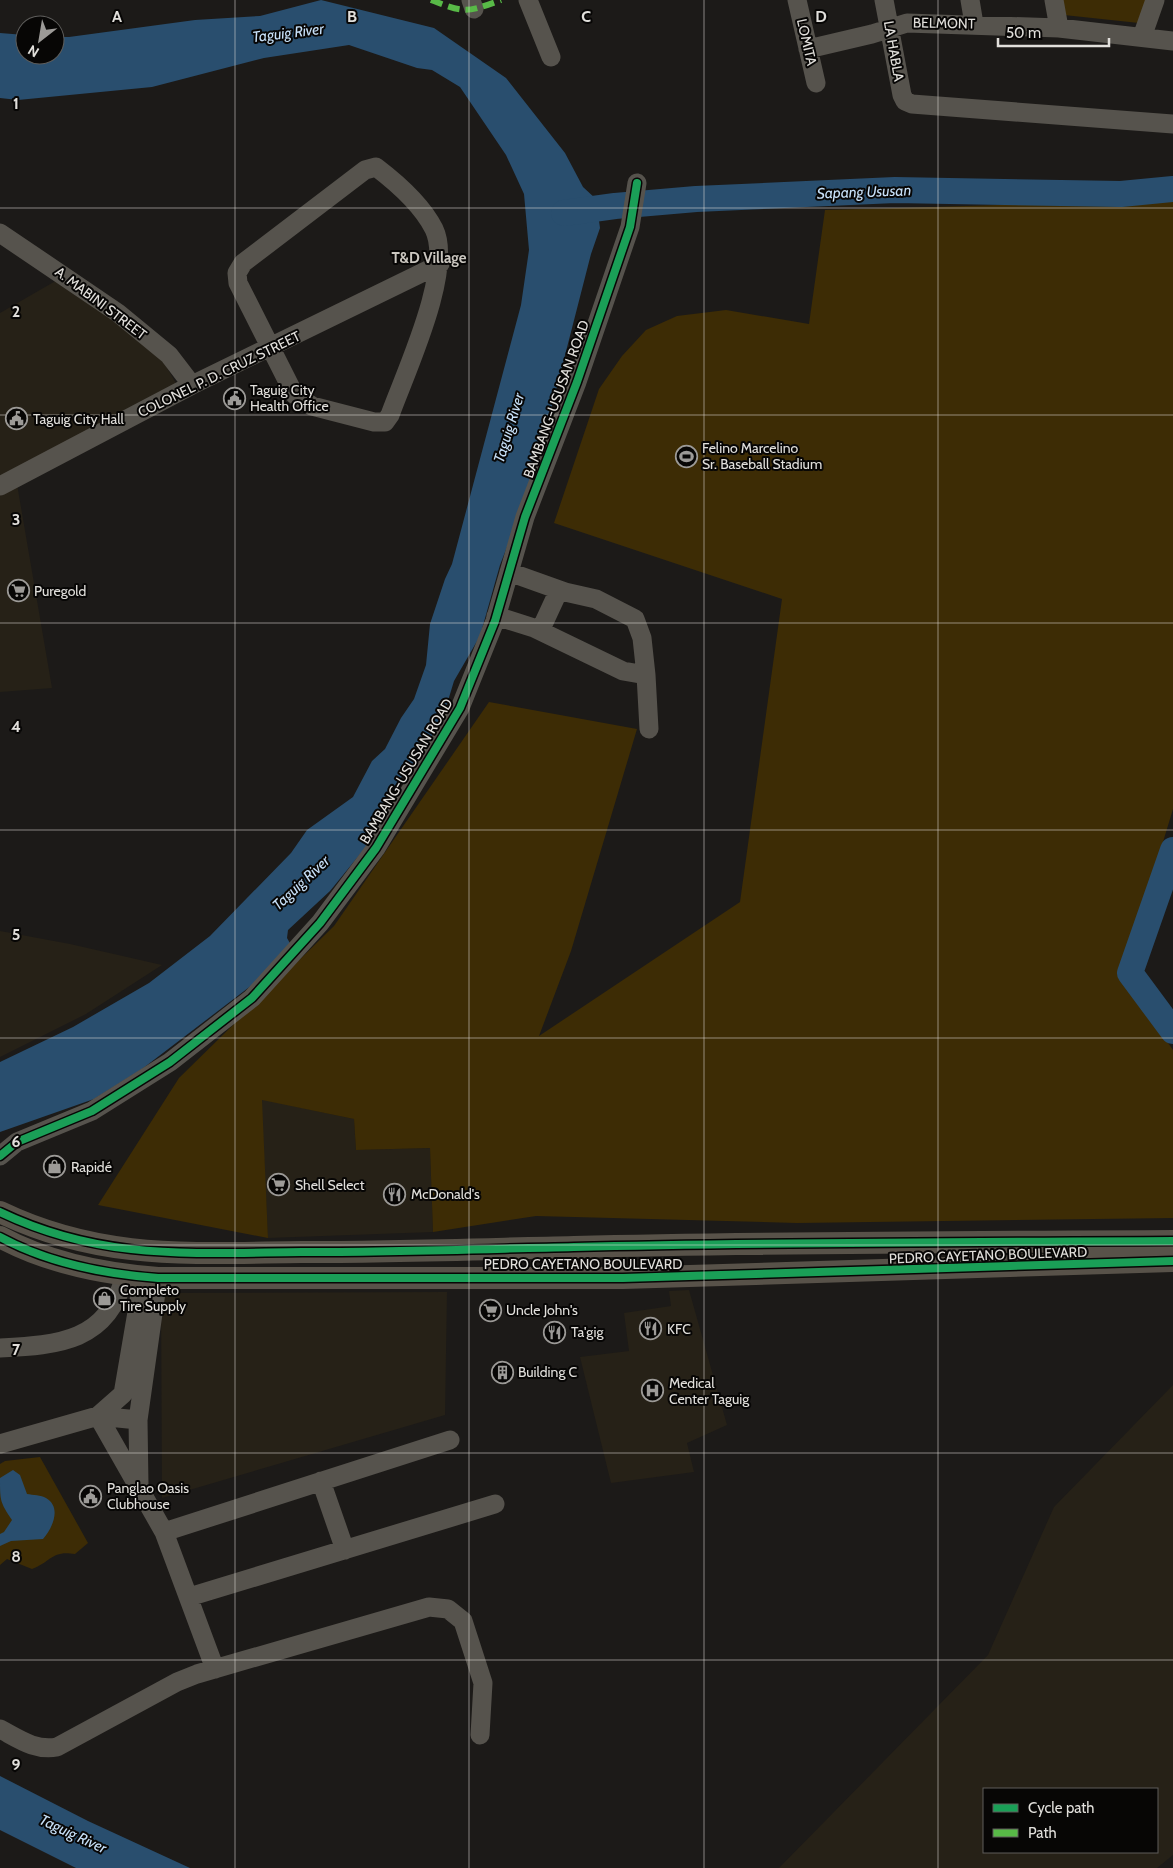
<svg xmlns="http://www.w3.org/2000/svg" width="1173" height="1868" font-family="Cabin,sans-serif">
<style>
.built{fill:#262117;fill-rule:evenodd}
.green{fill:#3d2c05}
.water{fill:#294e6e}
.lines{fill:none;stroke-linecap:round;stroke-linejoin:round}
.river{stroke:#294e6e;stroke-width:26}
.minor{stroke:#56534d;stroke-width:19}
.major{stroke:#585249;stroke-width:22}
.quiet{stroke:#58b947;stroke-width:6;stroke-dasharray:12 6;stroke-linecap:butt}
.cycleway-casing{stroke:#070605;stroke-width:11}
.cycleway{stroke:#1a9f57;stroke-width:8}
.grid{fill:none;stroke:#e1dfdb;stroke-width:1;stroke-opacity:0.55}
.labels{text-anchor:middle;dominant-baseline:central;stroke-width:4;stroke-linejoin:round;paint-order:stroke}
.street-label{font-size:14px;fill:#e1dfdb;stroke:#070605}
.poi-label{font-size:14px;fill:#e1dfdb;stroke:#070605;text-anchor:start}
.water-label{font-size:15px;font-style:italic;fill:#c8e1f9;stroke:#070605}
.neighbourhood-label{font-size:15px;font-weight:bold;fill:#cac6bf;stroke:#070605}
.grid-label{font-size:16px;text-anchor:middle;font-weight:bold;fill:#e1dfdb;stroke:#070605;stroke-width:4;stroke-linejoin:round;paint-order:stroke}
</style>
<rect width="100%" height="100%" fill="#1c1a18"/>
<path class="built" d="M59,279l100,75 18,31 -177,91v-163z
M17,484l35,204 -52,4v-200z
M0,931l70,13 92,21 -76,49 -86,43z
M261,1099l93,20 2,31 74,-2 3,84 -165,6z
M689,1290l38,135 -40,18 7,29 -83,11 -31,-126 49,-6 -5,-38 47,-7 -2,-15z
M447,1292l-2,123 -283,83 -1,-205z
M1173,1385v470l-16,13h-378l209,-213 66,-148zM984,1789h173v63h-173z"/>
<path class="green" d="M1062,0h85l-8,23 -75,-8z
M1173,200v609l-51,168 51,73v168l-376,5 -261,-7 -103,16 -3,-84 -74,2 -2,-31 -92,-19 6,138 -170,-33 81,-127 155,-152 155,-224 148,27 -66,222 -32,85 201,-134 42,-303 -228,-76 45,-134 23,-33 24,-26 31,-14 49,-6 83,14 16,-114z
M40,1457l48,86 -13,11c-23,-4 -23,7 -43,15l-25,-10 -7,6v-101l5,-3z"/>
<path class="water" d="M321,0l113,28 72,50 59,75 18,34 13,12 4,29 -9,26 -58,226 -33,85 -20,71 -26,45 -7,23 -22,47 -7,12 -12,7 -11,17 -4,20 -8,19 -53,65 -42,39 -1,8 4,7 -39,40 -110,84 -48,30 -94,33v-70l73,-35 76,-44 61,-47 81,-83 16,-23 46,-33 19,-36 13,-12 16,-31 13,-19 12,-34 4,-41 15,-45 7,-15 69,-259 8,-55 -5,-56 -18,-39 -46,-68 -28,-17 -15,-2 -68,-23 -85,13 -112,29 -134,13 -18,-2v-65l25,2v20h30v-18h14l126,-17 65,-4z
M13,1470l7,5 7,19c6,1 14,1 19,4 17,10 5,32 -3,41l-32,2 -11,5v-12l4,-2 8,-12c-12,-18 -12,-19 -12,-42z
M0,1776l88,45 102,47h-114l-76,-38z"/>
<g class="lines">
<path class="river" d="M564,213l51,-7 81,-7 199,-9 226,4 52,-5
M1173,850l-43,123 43,58"/>
<path class="minor" d="M471,0l3,9
M528,0l23,57
M797,0l19,83
M884,0l18,95 3,6 7,3 261,20
M970,0l4,24
M1054,0l5,28
M1142,37l13,-37
M808,49l64,-15 35,-11 152,5 114,13
M376,167c21,16 46,38 58,62 20,41 -29,144 -44,186l-5,7h-11l-62,-16 -18,-12 -56,-111 -1,-10 6,-10 122,-93z
M0,233l118,80 51,42 23,30
M0,486l192,-101 248,-121
M509,572l56,20 31,7 39,20 7,19 4,37
M496,616l38,12 89,43 23,4 3,54
M540,631l19,-41
M0,1156l17,-14 75,-31 78,-49 82,-64 68,-75 56,-75 84,-140 35,-87 30,-104 52,-135 53,-155 7,-44
M143,1277l-20,117 -25,22 66,116 51,137
M0,1348c59,-3 108,-6 125,-73
M0,1444l98,-28 40,4
M321,1481l24,69
M139,1486l-1,-66 20,-142
M164,1532l286,-92
M189,1597l306,-93
M0,1729c19,10 35,22 57,18l120,-65 20,-8 232,-67 19,2 15,12 20,62 -3,52"/>
<path class="major" d="M0,1212c102,49 192,41 302,40 91,0 181,-3 272,-5 200,-5 399,-5 599,-6
M0,1237c48,26 104,37 158,41h465l550,-17"/>
<path class="quiet" d="M431,0c34,13 35,13 70,0"/>
<defs>
<path id="cycleway" d="M0,1156l17,-14 75,-31 78,-49 82,-64 68,-75 56,-75 84,-140 35,-87 30,-104 52,-135 53,-155 7,-44
M0,1212c102,49 192,41 302,40 91,0 181,-3 272,-5 200,-5 399,-5 599,-6
M0,1237c48,26 104,37 158,41h465l550,-17"/>
</defs>
<use href="#cycleway" class="cycleway-casing"/>
<use href="#cycleway" class="cycleway"/>
</g>
<path class="grid" d="M235,0v1868M469,0v1868M704,0v1868M938,0v1868M0,208h1173M0,415h1173M0,623h1173M0,830h1173M0,1038h1173M0,1245h1173M0,1453h1173M0,1660h1173"/>
<defs>
<symbol id="civic-ring" viewBox="-11 -11 22 22"><circle r="9.5" fill="#070605" stroke="#9c9a97" stroke-width="1.5"/><path d="M-.6-6.5H3V-4.5H.6V-3L4-1V1h2V6H-6V1h2V-1L-.6-3ZM-1.2 2.5V6h2.4V2.5Z" fill="#9c9a97"/></symbol>
<symbol id="stadium-ring" viewBox="-11 -11 22 22"><circle r="9.5" fill="#070605" stroke="#9c9a97" stroke-width="1.5"/><path d="M0-5a6.5 5 0 1 0 0 10a6.5 5 0 1 0 0-10ZM-3.5-1.8h7v3.6h-7Z" fill="#9c9a97"/></symbol>
<symbol id="supermarket-ring" viewBox="-11 -11 22 22"><circle r="9.5" fill="#070605" stroke="#9c9a97" stroke-width="1.5"/><path d="M-6-5.5h2.5l.6 2H6L4.5 2H-2.5L-4.4-4H-6ZM-1.5 3.2a1.3 1.3 0 1 0 .1 0ZM3 3.2a1.3 1.3 0 1 0 .1 0Z" fill="#9c9a97"/></symbol>
<symbol id="shop-ring" viewBox="-11 -11 22 22"><circle r="9.5" fill="#070605" stroke="#9c9a97" stroke-width="1.5"/><path d="M-5-2.5h2.3a2.7 3.5 0 0 1 5.4 0H5L5.5 6h-11ZM-1.5-2.5h3a1.5 2.3 0 0 0-3 0Z" fill="#9c9a97"/></symbol>
<symbol id="restaurant-ring" viewBox="-11 -11 22 22"><circle r="9.5" fill="#070605" stroke="#9c9a97" stroke-width="1.5"/><path d="M-5-6h1v4h1v-4h1v4h1v-4h1v5L-1.5 .5V6h-2V.5L-5-1ZM5-6V6H3V1.5H1.5Q1.5-4 5-6Z" fill="#9c9a97"/></symbol>
<symbol id="building-ring" viewBox="-11 -11 22 22"><circle r="9.5" fill="#070605" stroke="#9c9a97" stroke-width="1.5"/><path d="M-4-6H4V6H1V3H-1V6H-4ZM-2.5-4.3h1.7v1.8h-1.7ZM.8-4.3h1.7v1.8H.8ZM-2.5-1h1.7V.8h-1.7ZM.8-1h1.7V.8H.8Z" fill="#9c9a97"/></symbol>
<symbol id="hospital-ring" viewBox="-11 -11 22 22"><circle r="9.5" fill="#070605" stroke="#9c9a97" stroke-width="1.5"/><path d="M-5-5h3v3.5h4V-5h3V5h-3V1.5h-4V5h-3Z" fill="#9c9a97"/></symbol>
</defs>
<g fill-rule="evenodd">
<use href="#civic-ring" x="222" y="386" width="25" height="25"/>
<use href="#civic-ring" x="4" y="406" width="25" height="25"/>
<use href="#stadium-ring" x="674" y="444" width="25" height="25"/>
<use href="#supermarket-ring" x="6" y="578" width="25" height="25"/>
<use href="#shop-ring" x="42" y="1154" width="25" height="25"/>
<use href="#supermarket-ring" x="266" y="1172" width="25" height="25"/>
<use href="#restaurant-ring" x="382" y="1182" width="25" height="25"/>
<use href="#shop-ring" x="92" y="1286" width="25" height="25"/>
<use href="#supermarket-ring" x="478" y="1298" width="25" height="25"/>
<use href="#restaurant-ring" x="638" y="1316" width="25" height="25"/>
<use href="#restaurant-ring" x="542" y="1320" width="25" height="25"/>
<use href="#building-ring" x="490" y="1360" width="25" height="25"/>
<use href="#hospital-ring" x="640" y="1378" width="25" height="25"/>
<use href="#civic-ring" x="78" y="1484" width="25" height="25"/>
</g>
<g class="labels">
<g class="street-label">
<text transform="translate(944 23) rotate(1)">BELMONT</text>
<text transform="translate(807 42) rotate(77)">LOMITA</text>
<text transform="translate(894 51) rotate(80)">LA HABLA</text>
<text transform="translate(101 303) rotate(37)">A. MABINI STREET</text>
<text transform="translate(219 374) rotate(-26)">COLONEL P. D. CRUZ STREET</text>
<text transform="translate(556 399) rotate(-70)">BAMBANG-USUSAN ROAD</text>
<text transform="translate(406 771) rotate(-59)">BAMBANG-USUSAN ROAD</text>
<text transform="translate(988 1255) rotate(-2)">PEDRO CAYETANO BOULEVARD</text>
<text x="583" y="1264">PEDRO CAYETANO BOULEVARD</text>
</g>
<g class="poi-label">
<text x="250" y="390">Taguig City<tspan x="250" dy="16">Health Office</tspan></text>
<text x="33" y="419">Taguig City Hall</text>
<text x="702" y="448">Felino Marcelino<tspan x="702" dy="16">Sr. Baseball Stadium</tspan></text>
<text x="34" y="591">Puregold</text>
<text x="71" y="1167">Rapidé</text>
<text x="295" y="1185">Shell Select</text>
<text x="411" y="1194">McDonald's</text>
<text x="120" y="1290">Completo<tspan x="120" dy="16">Tire Supply</tspan></text>
<text x="506" y="1310">Uncle John's</text>
<text x="667" y="1329">KFC</text>
<text x="571" y="1332">Ta'gig</text>
<text x="518" y="1372">Building C</text>
<text x="669" y="1383">Medical<tspan x="669" dy="16">Center Taguig</tspan></text>
<text x="107" y="1488">Panglao Oasis<tspan x="107" dy="16">Clubhouse</tspan></text>
</g>
<g class="water-label">
<text transform="translate(288 33) rotate(-7)">Taguig River</text>
<text transform="translate(864 192) rotate(-2)">Sapang Ususan</text>
<text transform="translate(509 428) rotate(-73)">Taguig River</text>
<text transform="translate(301 883) rotate(-43)">Taguig River</text>
<text transform="translate(73 1834) rotate(25)">Taguig River</text>
</g>
<g class="neighbourhood-label">
<text x="429" y="258">T&amp;D Village</text>
</g>
</g>
<g class="grid-label">
<text x="117" y="22">A</text>
<text x="352" y="22">B</text>
<text x="586" y="22">C</text>
<text x="821" y="22">D</text>
<text x="16" y="109">1</text>
<text x="16" y="317">2</text>
<text x="16" y="525">3</text>
<text x="16" y="732">4</text>
<text x="16" y="940">5</text>
<text x="16" y="1147">6</text>
<text x="16" y="1355">7</text>
<text x="16" y="1562">8</text>
<text x="16" y="1770">9</text>
</g>
<rect x="983" y="1788" width="175" height="65" fill="#070605" stroke="#5e5d5b"/>
<rect x="993" y="1804" width="25" height="8" fill="#1a9f57" stroke="#5e5d5b"/>
<text x="1028" y="1813" font-size="15" fill="#e1dfdb">Cycle path</text>
<rect x="993" y="1829" width="25" height="8" fill="#58b947" stroke="#5e5d5b"/>
<text x="1028" y="1838" font-size="15" fill="#e1dfdb">Path</text>
<g transform="translate(40 40) rotate(211)"><circle r="24" fill="#070605" stroke="#5e5d5b"/>
<path d="M0-4L9 19L0 12L-9 19Z" fill="#9c9a97"/>
<text y="-8" font-size="14" font-weight="bold" text-anchor="middle" fill="#e1dfdb">N</text>
</g>
<path d="M998 38v8h111v-8" fill="none" stroke="#e1dfdb" stroke-width="2.5"/>
<text x="1006" y="38" font-size="15" fill="#e1dfdb" stroke="#070605" stroke-width="4" paint-order="stroke">50 m</text>
</svg>
